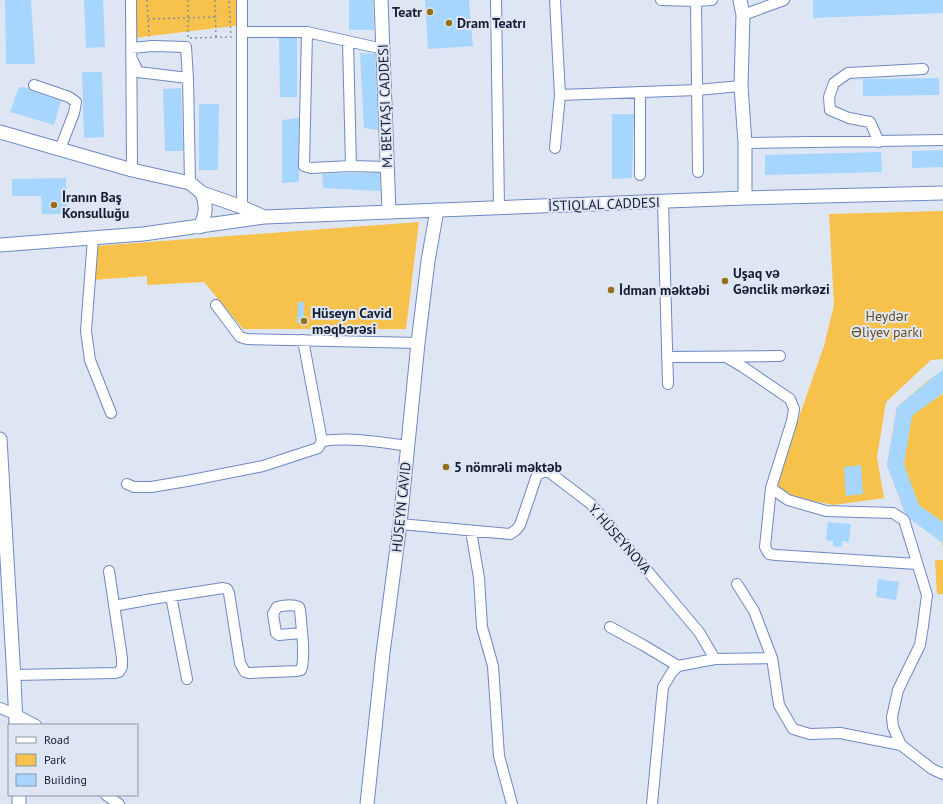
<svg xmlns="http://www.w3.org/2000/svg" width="943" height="804" font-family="'PT Sans',sans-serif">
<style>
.green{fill:#f6c24c}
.building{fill:#a6d5fe}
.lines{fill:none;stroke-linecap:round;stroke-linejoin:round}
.minor-casing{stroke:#6d89c3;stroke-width:12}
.major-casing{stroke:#6d89c3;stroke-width:15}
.path{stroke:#8790a1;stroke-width:1.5;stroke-dasharray:2 3;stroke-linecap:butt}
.minor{stroke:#fff;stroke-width:10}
.major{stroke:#fff;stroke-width:13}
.poi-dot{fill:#947019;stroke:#dfe6f3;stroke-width:1.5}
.labels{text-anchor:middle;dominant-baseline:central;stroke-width:4;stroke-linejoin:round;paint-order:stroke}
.poi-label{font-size:14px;font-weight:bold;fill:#131e35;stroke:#dfe6f3;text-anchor:start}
.street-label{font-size:14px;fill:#131e35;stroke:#dfe6f3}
.park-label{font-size:14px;fill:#654f1d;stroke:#dfe6f3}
</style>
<rect width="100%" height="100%" fill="#dfe6f3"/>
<path class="green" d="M135,0h107v25l-108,13z
M943,211v148l-12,1 -45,42 -9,55 7,41 -50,7 -62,-11 52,-148 10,-41 -5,-91z
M419,222l-13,107h-163l-39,-47 -57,3v-9l-54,4 3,-34z
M931,378l2,22 10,-6v154l-1,-6 -36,-27 -19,-50 10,-58z
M935,560h8v34h-6z"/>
<path class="building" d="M5,0h26l4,64h-29z
M84,0h19l2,47 -19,1z
M349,0h24l1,30h-25z
M425,0h44l4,46 -45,3z
M813,0h130v13l-130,5z
M279,38h18v59h-17z
M360,53l15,1 3,76 -14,-2z
M82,72h20l2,65 -20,1z
M939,78v17l-76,1v-17z
M19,87l10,1 3,3 29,10 -7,24 -44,-13z
M181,88l2,63h-18l-2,-62z
M199,104h20l-1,66h-19z
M612,114h22l-2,64 -20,1z
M299,118l-1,48 1,4v12l-17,1v-63z
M943,150v17l-31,1v-17z
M881,152l1,20 -117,3v-20z
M350,173h30v18l-57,-3 -1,-14z
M66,178l1,36h-25l-1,-18h-29v-17z
M298,302h6v21h-7z
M943,369v24l-31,23 -8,48 15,41 24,17v21l-33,-24 -5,-6 -18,-48 10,-58z
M861,465l2,29 -17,2 -2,-29z
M828,522l23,2 -2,18 -7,-1v6l-9,-1v-5l-7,-1z
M878,579l21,3 -3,18 -20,-3z"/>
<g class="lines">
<defs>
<path id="minor" d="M131,0l1,170
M496,0l3,208
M661,0l35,1 16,-1
M696,0l2,172
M743,15l41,-15
M242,32h65l76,17
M307,32l-3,134 7,2 40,-2
M348,42l3,124 36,1
M131,48l22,-2 33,1 2,31 2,105
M133,61l5,11 50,6
M34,85l35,12 7,5 -2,11 -14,36
M640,92v83
M560,95l137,-5 44,-4
M879,142l-9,-20 -21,-4 -19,-8 -1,-13 5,-14 14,-10 75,-4
M745,143l198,-3
M555,148l5,-53 -5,-95
M663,202l5,182
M242,207v-207
M93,238l-7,93 4,29 21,53
M216,305l24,32 7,2 171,4
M303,340l19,101
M667,357l113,-1
M726,357l17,10 47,32 4,10 -2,12 -21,67 17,12 38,11 67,2 11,7 23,75 -4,31 -3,19 -22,45 -6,27 1,10 8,18
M322,441c29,-4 57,1 86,5
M127,484l7,3h17l36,-6 76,-15 55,-18 4,-7
M771,488l-6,59 4,7 7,1 141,9
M400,524l110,10 6,-4 4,-5 17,-50 6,-3h6l42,32 108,128 16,27 -37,7
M471,531l8,47 3,49 11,39 6,90 13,48
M737,584l17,27 18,47
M171,596l16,83
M114,606l38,-7 71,-11 4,1 2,4 11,70 5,9 4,1 48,-2 4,-1c5,-11 0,-47 -1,-60l-1,-3c-7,-3 -14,-2 -22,0l-4,7 3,19 3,2 22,-2
M610,627l33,18 35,21
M715,659l57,-1 7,47 14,24 17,5 30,-1 61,12 31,24 11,5
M14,675l101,-2 4,-1 3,-5v-9l-13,-87
M0,708l15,6 21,11
M106,795l13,9
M652,804l11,-117 9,-15 6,-6"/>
<path id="major" d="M381,0l8,212
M740,0l3,15 -2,71 4,57v55
M0,132l132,38 58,13 12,10 40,14 22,10
M200,227c6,-13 7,-21 2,-34
M0,245l143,-11 121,-17 481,-19 198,-5
M0,439l14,240 2,46
M19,795v9
M367,804l16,-151 17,-129 18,-181 10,-82 9,-51"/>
</defs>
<use href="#minor" class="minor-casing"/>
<use href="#major" class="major-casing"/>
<path class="path" d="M147,0l2,36
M188,0v38
M215,0l1,38
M148,19l67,-2
M190,38l41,-1 -2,-37"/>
<use href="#minor" class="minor"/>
<use href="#major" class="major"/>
</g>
<g class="poi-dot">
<circle cx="430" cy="12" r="4"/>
<circle cx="449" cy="23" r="4"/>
<circle cx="54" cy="205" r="4"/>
<circle cx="725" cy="281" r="4"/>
<circle cx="611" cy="290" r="4"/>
<circle cx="304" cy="321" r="4"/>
<circle cx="446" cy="467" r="4"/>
</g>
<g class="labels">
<g class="poi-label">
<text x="422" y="12" text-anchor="end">Teatr</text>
<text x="457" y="23">Dram Teatrı</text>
<text x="62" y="197">İranın Baş<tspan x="62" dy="16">Konsulluğu</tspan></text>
<text x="733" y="273">Uşaq və<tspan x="733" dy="16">Gənclik mərkəzi</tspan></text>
<text x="619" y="290">İdman məktəbi</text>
<text x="312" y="313">Hüseyn Cavid<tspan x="312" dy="16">məqbərəsi</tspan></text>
<text x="454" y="467">5 nömrəli məktəb</text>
</g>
<g class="street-label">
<text transform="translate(385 106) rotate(-92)">M. BEKTAŞI CADDESI</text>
<text transform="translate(604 204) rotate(-2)">İSTIQLAL CADDESI</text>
<text transform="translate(401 507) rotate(-84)">HÜSEYN CAVID</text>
<text transform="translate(620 539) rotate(49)">Y. HÜSEYNOVA</text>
</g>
<g class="park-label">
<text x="887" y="316">Heydər<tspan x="887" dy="16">Əliyev parkı</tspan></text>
</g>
</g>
<rect x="8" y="724" width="130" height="72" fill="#dfe6f3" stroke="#8d96a7"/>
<rect x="16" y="737" width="20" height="6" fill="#ffffff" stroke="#8d96a7"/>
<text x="44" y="744" font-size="12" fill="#131e35">Road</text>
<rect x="16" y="754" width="20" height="12" fill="#f6c24c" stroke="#8d96a7"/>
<text x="44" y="764" font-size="12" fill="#131e35">Park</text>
<rect x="16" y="774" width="20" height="12" fill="#a6d5fe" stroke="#8d96a7"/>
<text x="44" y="784" font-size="12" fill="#131e35">Building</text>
</svg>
